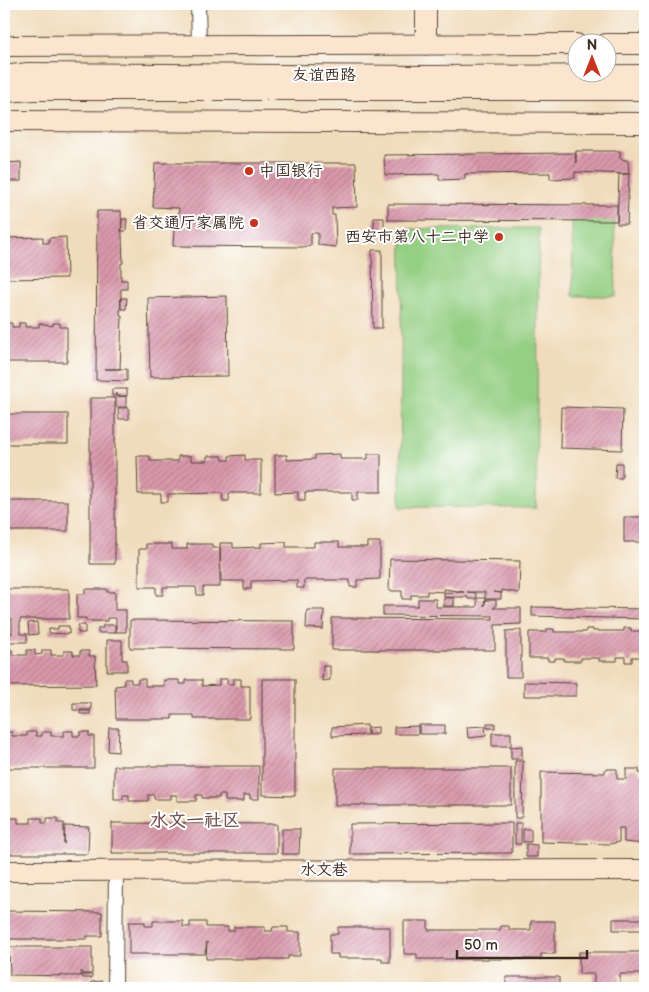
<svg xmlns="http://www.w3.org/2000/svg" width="649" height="992" font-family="'Balsamiq Sans','LXGW WenKai TC',sans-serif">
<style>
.garden{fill:#94cf83;stroke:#687c50}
.building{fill:url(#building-hatch)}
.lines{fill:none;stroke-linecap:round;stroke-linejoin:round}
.street-casing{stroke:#564536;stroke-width:16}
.secondary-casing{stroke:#564536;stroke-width:22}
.street{stroke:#fff;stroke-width:14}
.secondary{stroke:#fce5cf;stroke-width:20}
.poi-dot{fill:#c8321e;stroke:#fff;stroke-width:2}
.labels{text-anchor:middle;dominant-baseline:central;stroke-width:4;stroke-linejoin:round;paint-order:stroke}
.street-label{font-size:16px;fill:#3b2a1e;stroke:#fff}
.poi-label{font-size:16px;fill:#3b2a1e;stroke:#fff;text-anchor:end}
.neighbourhood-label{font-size:18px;font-weight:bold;fill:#735150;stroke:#fff}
</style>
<defs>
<pattern id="building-hatch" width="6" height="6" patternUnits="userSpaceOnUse" patternTransform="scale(1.25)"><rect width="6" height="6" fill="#da99ad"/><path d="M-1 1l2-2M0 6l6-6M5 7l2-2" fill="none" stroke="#b27d8c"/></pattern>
</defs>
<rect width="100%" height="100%" fill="#fff"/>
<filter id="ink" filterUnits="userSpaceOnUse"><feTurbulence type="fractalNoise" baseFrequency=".02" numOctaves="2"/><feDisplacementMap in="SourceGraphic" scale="10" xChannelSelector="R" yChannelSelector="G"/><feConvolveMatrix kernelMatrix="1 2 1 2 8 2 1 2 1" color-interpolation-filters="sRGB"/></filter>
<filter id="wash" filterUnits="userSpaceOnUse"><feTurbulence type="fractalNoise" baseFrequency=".0096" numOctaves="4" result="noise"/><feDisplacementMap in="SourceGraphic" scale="20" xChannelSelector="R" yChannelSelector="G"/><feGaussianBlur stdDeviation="1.12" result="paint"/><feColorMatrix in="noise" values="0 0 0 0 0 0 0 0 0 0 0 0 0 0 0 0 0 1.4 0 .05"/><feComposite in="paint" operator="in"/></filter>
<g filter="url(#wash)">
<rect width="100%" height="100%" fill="#f0dcbb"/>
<path class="garden" d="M614,209l2,87h-43l-1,-86z
M539,228l-3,280 -136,-1 2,-278z"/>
<g id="blocks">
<path class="building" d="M576,151h44v7l8,3 1,13 -54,-2v6l-25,1v-6l-85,1v5l-26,1v-6l-54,1 -1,-20 191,-2 1,10z
M21,162v19h-17v-18z
M155,163h201l1,44 -25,1v7h3l1,32 -18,-2v-12h-7v12l-8,2 -130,-1 2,-31h3l1,-7 -26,-1z
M619,174h10l-2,50h-10z
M4,190h4l-1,9h-3z
M388,204l229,1v16l-229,-1z
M97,211h24l2,52h-2v17h6v9h-6l-1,27h2l-2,53h-16h23v12l-31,-1z
M374,218h10v18h-10z
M122,219h5l-1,12h-5z
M43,237v6h6v-5l17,-1 1,41 -63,1v-36h4v-5z
M372,250h10v78h-9z
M227,296l1,80 -78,1 -2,-79z
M121,298h6l-1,11h-5z
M4,323h8v4h7v-4h6v4h14v-4l14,3v-3h7v4h7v35h-63z
M112,389h15v7h-11v-3l-1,3h-3z
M126,396v11h-10v-10z
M90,398h25v166h-25z
M561,407l62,2 -1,41 -62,-2z
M118,408h11v11h-10z
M4,414h64v30h-64z
M340,454v5h28v-5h13v38h-23v8h-6v-8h-47v8h-7v-8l-23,1v-38h12v5l28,-1v-4z
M245,455v5h16v33h-32v8h-6l-1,-8 -54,1v8h-7v-8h-23l-1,-38h13v5h28v-5h13v5h16v-5h15l1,4h6v-4z
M616,463h6v15h-7z
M4,501h64v30h-64z
M624,517h21v25h-21z
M286,542v5h28v-5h25v5h28v-5h13v37l-23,1v7h-7v-7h-46v8h-7v-8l-46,1v8h-7v-8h-23l-1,-38h13v5l28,-1v-4z
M146,544h26v5h15v-5h25v4h8v39h-17v8h-6l-1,-8h-33v8h-7v-8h-17v-38h7z
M390,559l130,2 -1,32 -17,-3v3l-9,-1 8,1v6h-16v-7h-18l9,1v6h-8v-2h-24v-4l20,-1 -20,-3v3l-17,-1v4h-16v4h-9v-8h-13z
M4,589h65v30h-49v15h7v8h-23v-8h8v-15h-8z
M85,589h22v3h8v18h11v22h-10v-14h-9v3h-21v-3h-9v-24h8z
M444,598h10v8h-10z
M477,598h8l-1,8 2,-6h10v6l-3,2h28v16l-26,1v25h-163v-32l161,1v-3l-110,-1v-9h35v-7h18v8h41z
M532,607l113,2v10l-113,-3z
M307,610h17l-1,19 -17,-1z
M130,620l164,1v28l-164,-1z
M37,622l1,12 -9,1 -1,-12z
M78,625h7v8h-7z
M103,625h12v8h-17v-5h5z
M58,626h11v8l-20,-1v-4h9z
M624,628h7v3h14v29h-5v-3h-8v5h-7v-5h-8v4h-18v-3h-18v3h-17v-3h-9v3h-7v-3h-19v-26h18v-3h7v3h32v-3h7v2h31z
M521,630v47h-15v-46z
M107,640h15v20h5v11h-20z
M4,650h8v5h15v-5h8v5l7,-1v-4h9v5h13v-4h9v4h7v-4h9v5h6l1,29 -92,1z
M323,666h7v14l-8,1z
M124,679h7v4h7v-4h7v7h19v-6h15v4h7v-4h16v6l17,-1v-6h8v5h6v-5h8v7h9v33h-56v-4h-22v4h-56l-1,-33 9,-1z
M262,679h33v117l-33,-1z
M524,682l52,1v13h-52z
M73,703h18v7h-18z
M80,711h10v3h-10z
M487,723h8v5h-8z
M367,725v10l-35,1v-9z
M419,725h26v9h-26z
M418,726v8h-24v-7z
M485,726l1,10 -18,2 -1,-11z
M378,727v7l-10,1v-7z
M109,728h10l-1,24 -10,-1z
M64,731h9v5h7v-4h9v4h5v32h-90v-36h8v4h15v-4h9v4h6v-4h9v4h13z
M492,733h19v13h-19z
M522,746v13h-11v-12z
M515,761h8l-1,57h-7z
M114,766h145v33h-9v-4h-6v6h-19v-6h-6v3h-17v-3h-6v6h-19v-6h-6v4h-17v-4h-6v6h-19v-6h-6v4h-9z
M335,768h176v37h-176z
M605,769h12v10h9v-10h13v4h6v19h-3v7h3l-1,45 -20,-2v-14h-5v14l-9,2 -69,-2v-70l64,1z
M8,818h10v5h13v-5h11v5h5v-5h11v5h6v21l1,-18 24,1 -1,27h-84v-31h4z
M112,823l165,1v29h-165z
M512,823v30l-162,1v-30z
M515,823h6v21h-6z
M282,829h18l-1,25h-17z
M523,829h8v13h-8z
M526,844l11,1v12h-11z
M4,911l98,1v24h-15v3h-83z
M613,919h30v11h-30z
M153,921h30v6h7v-5h16v5h22v4h6v-4h31v4h7l1,-4h15v5h12v24h-12v3h-82l1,-17 -2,12h-76v-32h16v4h8z
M404,921h24v9h72l1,-4h8v4h22v-9h24v33h-14v5h-124v-5h-13z
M338,927h52v35h-8v-4h-44v-4h-8v-20h8z
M9,947h83v27h-9l-2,-3v5l-71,-1z
M579,952h66v22h-25v14h-26v-14h-15z
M82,975h10v3h-9z
M506,977h53v11h-53z
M102,981v7h-11v-6z"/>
</g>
</g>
<g filter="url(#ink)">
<use href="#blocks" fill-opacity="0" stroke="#564536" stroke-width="1"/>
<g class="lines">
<defs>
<path id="street" d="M198,4l1,41
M115,988l1,-118"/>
<path id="secondary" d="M606,44h39
M426,45v-41
M4,46l572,-2
M4,76l24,-3 397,3 220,-1
M4,92l30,-2h611
M4,121l641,2
M4,871l641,-1"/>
</defs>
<use href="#street" class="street-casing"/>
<use href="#secondary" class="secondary-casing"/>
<use href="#street" class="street"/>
<use href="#secondary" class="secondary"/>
</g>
</g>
<g class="poi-dot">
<circle cx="249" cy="171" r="5"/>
<circle cx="254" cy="223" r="5"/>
<circle cx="499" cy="237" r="5"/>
</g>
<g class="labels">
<g class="street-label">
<text x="324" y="75">友谊西路</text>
<text x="324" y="870">水文巷</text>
</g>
<g class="poi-label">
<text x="259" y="171" text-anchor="start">中国银行</text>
<text x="244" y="223">省交通厅家属院</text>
<text x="489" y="237">西安市第八十二中学</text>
</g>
<g class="neighbourhood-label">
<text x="195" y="820">水文一社区</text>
</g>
</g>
<rect width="649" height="992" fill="none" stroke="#fff" stroke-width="20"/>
<g transform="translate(592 58)"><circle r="24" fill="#ffffff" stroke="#b1aaa5"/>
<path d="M0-4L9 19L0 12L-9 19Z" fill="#c8321e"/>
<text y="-8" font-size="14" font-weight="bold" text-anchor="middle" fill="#3b2a1e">N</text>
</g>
<path d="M457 950v8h130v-8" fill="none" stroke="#3b2a1e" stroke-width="2.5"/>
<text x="464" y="950" font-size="15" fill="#3b2a1e" stroke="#ffffff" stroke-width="4" paint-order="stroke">50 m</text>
</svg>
